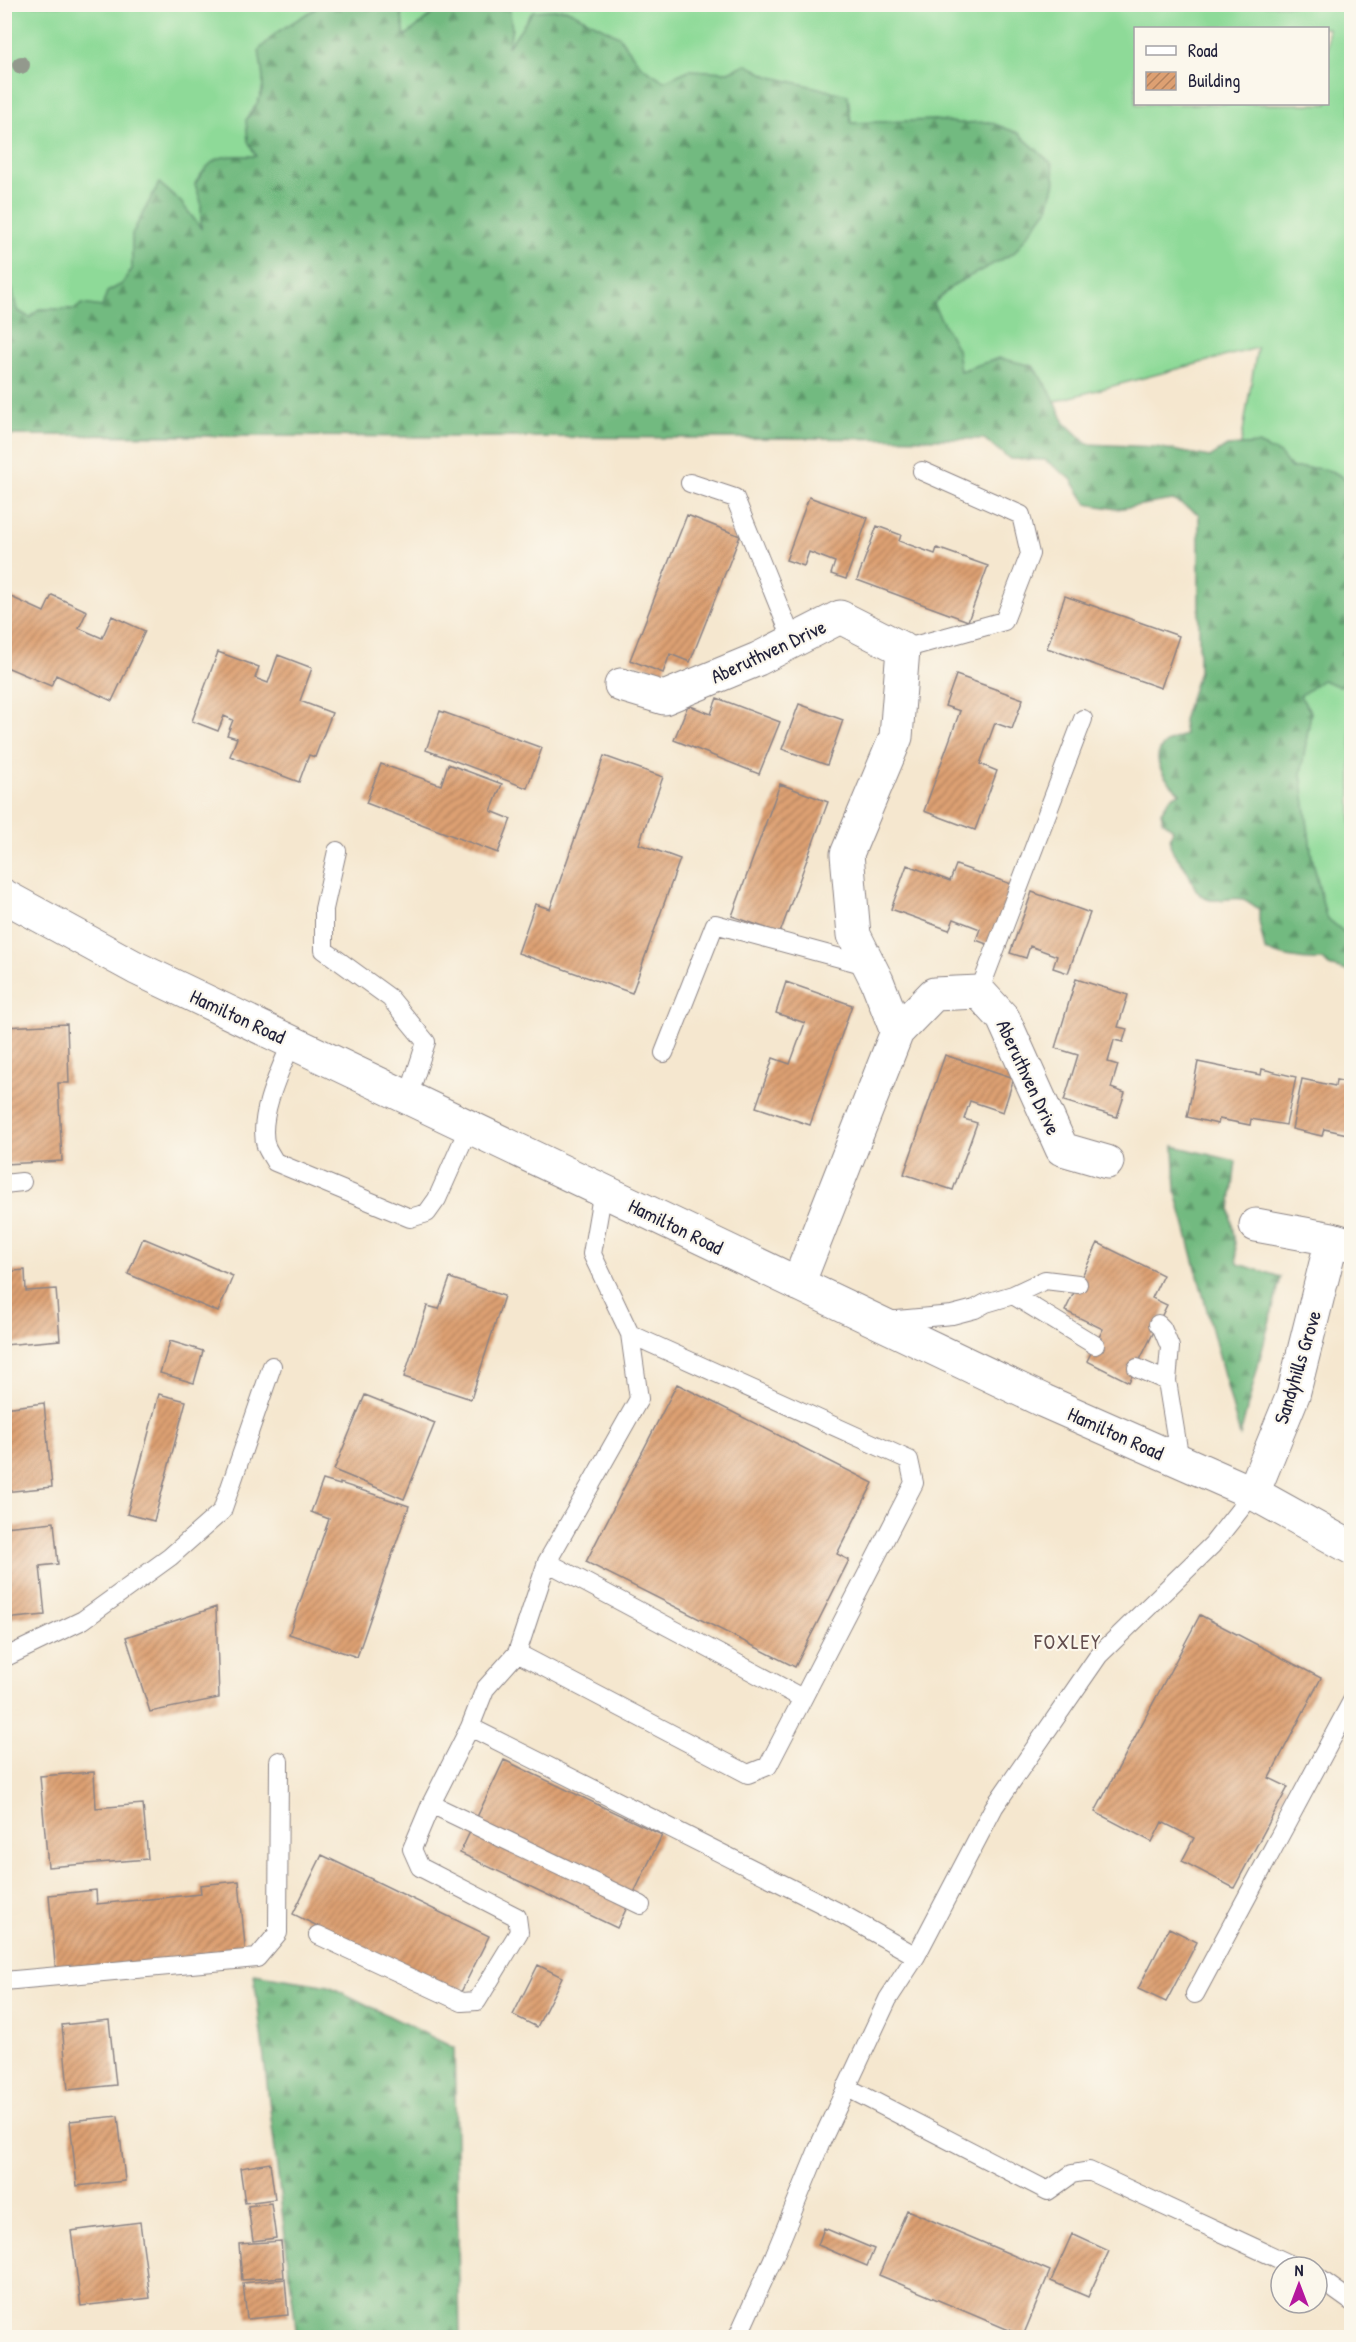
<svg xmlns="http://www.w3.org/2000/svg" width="1356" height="2342" font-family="'Patrick Hand',sans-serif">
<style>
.grass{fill:#8eda98;stroke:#587e6a;stroke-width:1.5;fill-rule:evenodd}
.forest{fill:url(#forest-firs);stroke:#4a6e5e;stroke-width:1.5}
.building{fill:url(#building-hatch)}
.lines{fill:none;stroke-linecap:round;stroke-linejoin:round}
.service-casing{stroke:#8c8485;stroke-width:20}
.minor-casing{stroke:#8c8485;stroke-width:35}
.tertiary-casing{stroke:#8c8485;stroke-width:35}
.service{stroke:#fff;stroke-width:18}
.minor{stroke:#fff;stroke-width:33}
.tertiary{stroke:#fff;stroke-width:33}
.tree{fill:#93998d}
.labels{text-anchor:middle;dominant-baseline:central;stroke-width:4.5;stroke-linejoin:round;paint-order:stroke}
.street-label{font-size:20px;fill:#22223b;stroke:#fbf7ec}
.neighbourhood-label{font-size:21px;letter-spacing:1.5px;fill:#634e4e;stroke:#fbf7ec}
</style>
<defs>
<pattern id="forest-firs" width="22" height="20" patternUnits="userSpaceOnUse" patternTransform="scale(1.5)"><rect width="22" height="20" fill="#72ba80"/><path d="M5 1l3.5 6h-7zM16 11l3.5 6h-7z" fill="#5d976a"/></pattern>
<pattern id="building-hatch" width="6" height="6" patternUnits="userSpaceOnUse" patternTransform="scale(1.5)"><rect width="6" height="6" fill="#dda072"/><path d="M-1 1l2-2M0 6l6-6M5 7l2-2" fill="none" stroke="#b3825f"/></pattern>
</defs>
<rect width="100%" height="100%" fill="#fbf7ec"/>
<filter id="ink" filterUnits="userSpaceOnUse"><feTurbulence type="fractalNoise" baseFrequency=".0167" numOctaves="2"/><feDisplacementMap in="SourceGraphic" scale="12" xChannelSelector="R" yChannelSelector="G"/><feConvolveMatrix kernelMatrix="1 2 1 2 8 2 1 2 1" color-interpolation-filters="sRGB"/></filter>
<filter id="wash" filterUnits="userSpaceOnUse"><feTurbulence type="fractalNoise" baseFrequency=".008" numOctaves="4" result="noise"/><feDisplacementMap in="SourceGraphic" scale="24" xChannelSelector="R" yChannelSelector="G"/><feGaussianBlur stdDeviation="1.35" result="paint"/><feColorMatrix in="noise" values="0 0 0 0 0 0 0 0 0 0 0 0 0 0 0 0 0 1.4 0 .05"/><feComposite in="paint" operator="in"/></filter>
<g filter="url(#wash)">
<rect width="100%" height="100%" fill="#f5e7cf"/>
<path class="grass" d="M5,5h1346v949l-50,-15 -82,-364 38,-227 -342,90 -910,-3zM1136,28h192v76h-192z"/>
<path class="forest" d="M486,4l23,2 3,23 -4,18 25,-36 33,-2 53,27 22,30 23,15 25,-11 39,2 18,-8 22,12 80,19 3,28 84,-3 24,3 30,-1 29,11 34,31 3,18 -7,26 -34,45 -59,31 -22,20 24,45 3,22 39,-13 34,8 18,27 14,30 22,21 69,3 54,10 17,-11 31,-2 22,10 11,14c22,-1 47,-2 61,19l-1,197 -13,2 -16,-6 -22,16 11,16 -10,62 11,83 14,60 25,21v34l-22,-6 -6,-6c-20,1 -39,-2 -58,-10l-6,-28v-13c-5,-3 -11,-8 -16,-10 -13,-3 -27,5 -38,-1 -11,-5 -12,-18 -18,-27 -9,-16 -23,-20 -14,-42l-10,-8 -2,-9 10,-15 9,-4c-11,-10 -31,-31 -17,-47 5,-6 15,-9 22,-11l-2,-15 16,-49v-157l-26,-14 -56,9 -30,-5 -16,-25 -26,-19 -35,-1 -26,-20 -979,-4v-150l7,3 5,22 13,8 9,-9h36l7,-5 20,3 5,-15 15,-8 10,-15v-35l27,-51 21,18 21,27v-26l-6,-18c19,-32 27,-28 61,-28l-8,-15 -2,-21c22,-29 18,-35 13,-70l18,-18 44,-27h79l5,31 39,-31z
M1174,1146l62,15 -6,49 8,54 43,13 -41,159 -64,-244z
M254,1974l75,12 125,62 6,289h-163z"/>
<g id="blocks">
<path class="building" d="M809,497l59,21 -22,61 -15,-5 4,-12 -26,-10 -5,14 -18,-6z
M687,515l53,21 -50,126 -20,-8 -7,19 -33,-13z
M877,526l24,9 -2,6 36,13 2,-6 51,18 -20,55 -111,-41z
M52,595l35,16 -8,17 23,10 10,-22 33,15 -33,70 -56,-26 -5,11 -47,-20v-60l5,-10 35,16z
M1065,596l114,40 -18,52 -114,-40z
M218,652l41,15 -4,11 13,5 10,-28 34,13 -12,33 32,12 -17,44 -6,-2 -10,27 -69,-26 7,-18 -10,-3 6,-15 -9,-4 -6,15 -26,-10z
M956,675l67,24 -11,30 -17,-6 -15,41 17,7 -22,59 -51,-19 36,-100 -15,-5z
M717,698l63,24 -21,52 -85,-34 14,-35 23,9z
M799,704l44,16 -16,45 -45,-16z
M440,711l102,37 -15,40 -101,-38z
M604,756l59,21 -24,67 41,15 -48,134 -114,-40 17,-49 15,5z
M381,764l60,21 7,-21 54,20 -11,27 20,8 -13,34 -132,-50z
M780,784l48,18 -48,131 -48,-17z
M907,865l43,16 6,-16 58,20 -22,61 -16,-6 4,-11 -26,-10 -5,11 -58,-21z
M1032,892l58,21 -22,60 -15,-5 4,-12 -27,-10 -4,12 -16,-5z
M1076,979l52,16 -10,32 9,2 -4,13 -9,-2 -6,22 10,3 -7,23 14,5 -8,24 -53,-16 14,-46 -23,-7z
M786,982l66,23 -42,120 -54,-18 17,-49 17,6 15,-41 -29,-10z
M67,1024l2,59h-11l4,78 -58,3v-137z
M945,1055l69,23 -11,34 -33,-11 -6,18 13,4 -24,67 -49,-16z
M1198,1062l63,13 1,-6 34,8 -10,48 -35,-6 -1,6 -31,-6 -1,5 -31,-7z
M1302,1079l33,7 1,-6 16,3v52l-28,-6 -2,7 -30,-7z
M143,1238l90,38 -15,36 -90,-38z
M1098,1243l65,32 -11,23 15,7 -38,77 -42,-21 16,-32 -38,-18z
M25,1270l1,21 30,-2 4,51 -56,5v-73z
M450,1278l54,18 -33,103 -67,-22 23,-71 12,3z
M170,1341l33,10 -9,32 -34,-10z
M677,1384l196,99 -36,71 12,6 -54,107 -209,-105z
M159,1394l27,7 -32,120 -27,-7z
M365,1395l70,28 -31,76 -70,-29z
M44,1403l8,84 -48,5v-84z
M323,1480l17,5v-2l69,23 -52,151 -68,-23 40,-115 -18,-7z
M54,1522l4,42 -18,2 5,49 -41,4v-92z
M216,1607l3,91 -69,14 -24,-75z
M1200,1615l121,63 -52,100 19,9 -54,101 -52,-27 12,-23 -32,-16 -10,20 -57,-30z
M504,1760l158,75 -45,93 -157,-75z
M94,1772l2,36 47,-4 5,55 -100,8 -8,-91z
M322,1855l167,81 -30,60 -166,-82z
M239,1881l7,76 -190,18 -7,-80 47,-5 1,14 104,-10 -1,-9z
M1169,1928l28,14 -31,60 -28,-13z
M538,1965l24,12 -25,50 -24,-12z
M109,2020l7,65 -48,5 -6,-65z
M118,2116l7,65 -48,5 -7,-65z
M270,2163l5,36 -30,4 -5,-35z
M271,2203l5,35 -23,3 -5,-35z
M907,2210l143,61 -27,65 -144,-61z
M140,2222l10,76 -69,8 -10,-75z
M824,2228l50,21 -7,17 -49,-21z
M1072,2234l37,17 -21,46 -37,-16z
M281,2241l3,36 -42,3 -3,-36z
M285,2279l3,36 -41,4 -4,-36z"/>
</g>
</g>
<g filter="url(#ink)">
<use href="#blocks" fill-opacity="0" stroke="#8c8485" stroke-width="1.5"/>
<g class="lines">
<defs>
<path id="service" d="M690,483l45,15 58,143
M903,649l101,-28 26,-67 -9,-39 -99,-44
M337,851l-13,58v41l66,48 36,44 -18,56
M979,992l104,-273
M292,1042c-11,26 -35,75 -26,104 2,5 6,11 9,16l135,56 17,-5 10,-14 32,-72
M664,1053l51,-129 155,42
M4,1184l18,-2
M603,1190l-11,64 38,80 9,65 -92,163 -30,91 -32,36 -15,38 370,186 76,43
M1013,1295l82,50
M886,1321l66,-6 23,-6 11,-6 27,-8 32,-15 33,4
M1158,1324l4,4 8,19 -3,34 13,80
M1137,1368l30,13
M547,1562l255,136
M517,1653l231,121 20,-8 146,-283 -5,-23 -279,-126
M4,1658l79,-38 87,-63 52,-46 50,-145
M470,1727l-39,77 210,101
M318,1935l144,67 15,-1 42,-69 -2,-15 -97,-50 -8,-18 19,-45
M4,1981l253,-23 21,-25 1,-172
M1195,1994l157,-293
M846,2087l202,104 24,-17 17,-3 207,96
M1317,2277l35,25
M737,2338l36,-79 48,-117 67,-143 28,-43 78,-149 105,-152 113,-110 41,-52"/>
<path id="minor" d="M621,685l43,13 94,-39 82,-42 63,32 -7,88 -49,117 7,81 23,46 20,51 -99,252
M897,1032l37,-38 45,-2 24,26 59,131 45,13
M1256,1225l76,14 20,6
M1253,1493l40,-98 39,-156"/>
<path id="tertiary" d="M4,896l132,72 908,433 209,92 99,55"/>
</defs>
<use href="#service" class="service-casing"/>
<use href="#minor" class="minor-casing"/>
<use href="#tertiary" class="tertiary-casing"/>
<use href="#service" class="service"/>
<use href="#minor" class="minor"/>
<use href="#tertiary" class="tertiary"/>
</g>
<circle class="tree" cx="21" cy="65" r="9"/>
</g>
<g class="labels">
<g class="street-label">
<text transform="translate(768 651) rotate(-25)">Aberuthven Drive</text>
<text transform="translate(238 1016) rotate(25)">Hamilton Road</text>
<text transform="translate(1029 1077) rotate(65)">Aberuthven Drive</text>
<text transform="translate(676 1226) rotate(26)">Hamilton Road</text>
<text transform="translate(1297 1367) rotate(-73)">Sandyhills Grove</text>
<text transform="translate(1116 1433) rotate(24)">Hamilton Road</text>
</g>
<g class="neighbourhood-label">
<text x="1068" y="1641">FOXLEY</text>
</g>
</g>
<rect width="1356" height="2342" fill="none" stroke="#fbf7ec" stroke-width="24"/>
<rect x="1134" y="27" width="195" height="78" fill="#fbf7ec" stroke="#a4a2a5" stroke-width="1.5"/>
<rect x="1146" y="46" width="30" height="9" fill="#ffffff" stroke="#a4a2a5" stroke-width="1.5"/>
<text x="1188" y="57" font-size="18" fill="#22223b">Road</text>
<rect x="1146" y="72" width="30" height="18" fill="url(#building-hatch)" stroke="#a4a2a5" stroke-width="1.5"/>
<text x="1188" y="87" font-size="18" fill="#22223b">Building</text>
<g transform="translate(1299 2285)"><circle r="28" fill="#fbf7ec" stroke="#a4a2a5" stroke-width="1.5"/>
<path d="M0-4.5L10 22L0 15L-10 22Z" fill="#b5179e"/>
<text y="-9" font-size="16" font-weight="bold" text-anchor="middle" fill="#22223b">N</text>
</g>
</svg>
